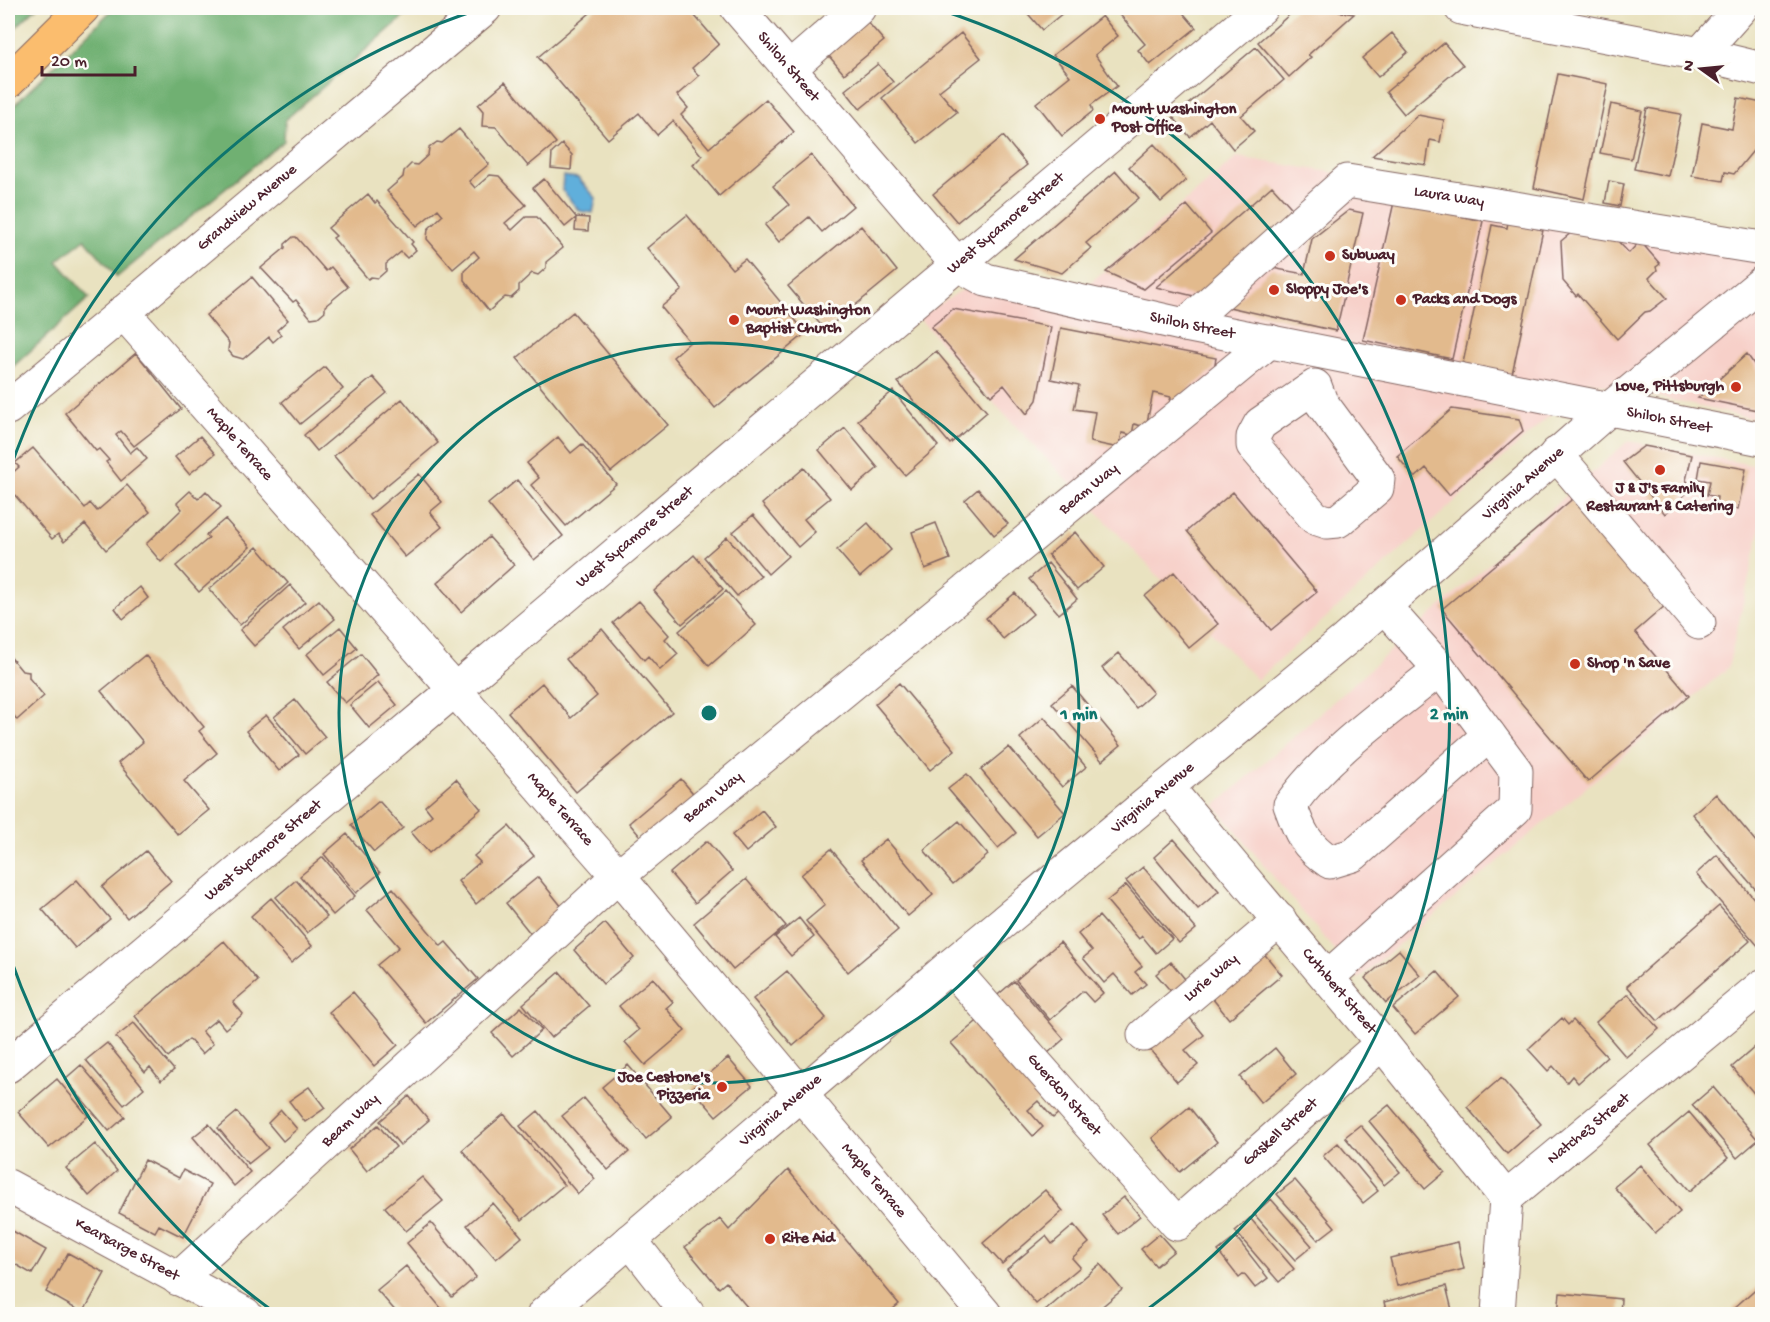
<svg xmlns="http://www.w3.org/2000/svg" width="1770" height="1322" font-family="'Gochi Hand',sans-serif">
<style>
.built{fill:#f7d0c9}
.forest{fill:#6fb072;stroke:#5c684e;stroke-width:1.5}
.water{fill:#61afdb;stroke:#566783;stroke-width:1.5}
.building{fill:#e2ba8d}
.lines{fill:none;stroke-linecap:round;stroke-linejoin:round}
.minor-casing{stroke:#82635f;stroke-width:35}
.major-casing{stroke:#82635f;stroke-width:35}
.minor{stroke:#fff;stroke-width:33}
.major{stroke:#fbbd6e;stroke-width:33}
.ring{fill:none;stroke:#0f766e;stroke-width:3}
.poi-dot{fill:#c8321e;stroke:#fdfcf7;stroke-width:2}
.labels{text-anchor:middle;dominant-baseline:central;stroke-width:6;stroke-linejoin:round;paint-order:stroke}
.street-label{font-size:16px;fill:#4a1f2b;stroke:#fdfcf7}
.poi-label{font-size:16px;font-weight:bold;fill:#4a1f2b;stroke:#fdfcf7;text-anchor:start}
.centre{fill:#0f766e;stroke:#fdfcf7;stroke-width:3}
.ring-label{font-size:18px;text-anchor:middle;font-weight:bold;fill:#0f766e;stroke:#fdfcf7;stroke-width:6;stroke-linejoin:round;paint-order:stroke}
</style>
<rect width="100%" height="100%" fill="#fdfcf7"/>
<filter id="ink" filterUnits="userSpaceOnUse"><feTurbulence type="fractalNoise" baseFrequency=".0167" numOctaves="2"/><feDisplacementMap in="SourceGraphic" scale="12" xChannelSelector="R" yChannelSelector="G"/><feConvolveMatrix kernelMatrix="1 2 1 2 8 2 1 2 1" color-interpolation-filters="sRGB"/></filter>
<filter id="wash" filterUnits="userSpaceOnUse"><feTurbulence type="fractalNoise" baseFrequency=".008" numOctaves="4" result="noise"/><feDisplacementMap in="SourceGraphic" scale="24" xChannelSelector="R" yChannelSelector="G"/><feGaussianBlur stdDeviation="1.35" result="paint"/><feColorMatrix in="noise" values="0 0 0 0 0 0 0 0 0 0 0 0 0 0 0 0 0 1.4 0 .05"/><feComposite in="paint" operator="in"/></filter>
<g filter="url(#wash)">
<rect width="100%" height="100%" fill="#e9e2c0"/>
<path class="built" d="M1237,157l525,85v179l-174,-40 -331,299 -252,-265 -87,-98 80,-49 85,21z
M1628,441l134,26v55l-34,146 -370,311 -143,-173z"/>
<path class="forest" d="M8,8h28l-28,27z
M114,8h324h-24l-129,112 -1,21 -167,136 -32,-38 -28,22 32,37 -81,73v-260z"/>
<path class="water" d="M563,176l15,2 18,20 -3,15 -14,-2 -17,-21z"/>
<g id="blocks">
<path class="building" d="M596,8h62l1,1 3,-1h26l31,36 -27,24 7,8 -22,19 11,13 -7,7 28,33 57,-49 28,33 -75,64 -26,-31 9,-9 -29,-35 -16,14 -18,-22 -31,26 -70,-82z
M1023,8h46l-27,22z
M1119,8h60l17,20 -46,37 -12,-15 7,-6 -29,-34z
M1297,8h21l36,6 -46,41 3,2 -22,20 -31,-35z
M859,12l25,29 -40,33 -25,-30z
M1102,16l16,20 -23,19 22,31 -26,19 2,6 -31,25 -26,-33 34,-27 -17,-21z
M961,33l20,25 -42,33 18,21 -39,31 -36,-45z
M1392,33l16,19 -30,25 -16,-19z
M1444,43l19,22 -59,49 -18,-22z
M1256,47l28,33 -43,36 13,15 -21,18 -23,-29 -20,17 -17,-20z
M878,64l15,18 -33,27 -15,-19z
M1558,74l50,10 -24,115 -50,-11z
M505,82l51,61 -28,23 -32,-39 -14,-1 1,-15 -5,-6z
M1738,98l24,5v37l-28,34 -9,-2 -2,9 -31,-5 10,-53 30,6z
M1611,104l31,7 -11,48 -31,-6z
M1647,108l34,6 -13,62 -34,-7z
M1418,115l26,5 -4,22 -10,-2 -4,25 -54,-9z
M459,129l30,35 -20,17 6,7 15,-13 9,1 27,29 -21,18 7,7 14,-13h11l26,31 -17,14v6l-8,7 -6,-2 -13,12v6l-8,7 -6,-1 -16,14 -25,-31v-9l15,-14 -5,-6 -21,18 -26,-30 1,-10 15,-14 -5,-6 -21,17 -30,-35 16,-14 1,-6 7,-7 6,1 11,-10 1,-7 8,-6 5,1z
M1003,136l24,29 -70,57 -24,-28z
M562,144l10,11 -1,15 -20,-2 1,-15z
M1154,144l32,36 -25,22 -32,-35z
M811,155l42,51 -31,26 -13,-15 -30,25 -14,-17 24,-20 -16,-19z
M1116,171l23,27 -53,45 5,5 -29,25 -48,-14z
M544,179l32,38 13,1 -1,13 -13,-1 1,-12 -11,9 -32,-39z
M1609,181l15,3 -4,22 -15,-3z
M1272,186l26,29 -96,83 -46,-11z
M368,194l7,9 2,-2 36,41 -2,2 5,6 -9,8 -6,-6 -15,12v7l-8,7 -7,-1 -3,2 -35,-41 3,-2 -8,-8z
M1394,202l89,19 -31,138 -89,-19z
M1187,205l24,28 -67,56 -38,-17z
M1349,210l14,3 -27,118 -107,-24 43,-39 32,6 8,-35z
M687,215l45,54 13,-10 61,74 -91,75 -42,-51 17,-15 -29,-35 21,-17 -35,-42z
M1508,222l35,8 -31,144 -49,-11 29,-138 15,3z
M861,226l36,45 -72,59 -37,-44z
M1577,228l36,8 16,17 11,-12 20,23 -4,3 1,3 -8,8 18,20 -17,13 -5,1 -28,27 -39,-45 -2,2 -13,-15 -2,-40z
M293,237h3l30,34 5,-4 17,20 -23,19v5l-7,6 -7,1 -15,-18 -3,2 -32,-34 24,-20v-4z
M252,277l36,43 -11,10 4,5 -8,7 -4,-5 -26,22 -10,-3 -5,-6 1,-7 -23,-28z
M953,309l98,18 -14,73 -10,14 -23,-29 -13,11 -60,-69z
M573,312l95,113 -57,47 -94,-114z
M1061,328l155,30 -2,11 -46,38 3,-10 -18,-4 -7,34 -12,-3 -2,11 -10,-2 -3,15 -29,-6 5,-30 -21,-3 5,-24 -28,-6z
M936,351l51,61 -37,32 -52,-62z
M136,353l45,56 -47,37 -13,-15 -5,4 14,18 7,-6 10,12 -26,22 -15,-19 3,-2 -10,-11 -3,2 -31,-38z
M1747,354l15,22v35l-64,-13z
M325,367l18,22 -43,35 -18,-22z
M373,377l14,16 -70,58 -13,-16z
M893,391l45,55 -33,29 -47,-55z
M402,399l36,44 -68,56 -36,-43z
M1452,409l67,10 4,12 -74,64 -23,-27 -11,10 -18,-22z
M845,428l33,40 -26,22 -33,-40z
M200,436l15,18 -26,20 -14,-17z
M558,437l13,16 11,-9 34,40 -50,42 -35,-41 8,-7 -12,-15z
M1644,446l48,9 -6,25 6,8 -27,26 -42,-52z
M33,448l52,60 5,-5 7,8 30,-26 23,27 -44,38 -21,-26 -21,18 -6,-8 -6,5 -44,-52v-10l11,-10 -4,-4z
M1701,461l45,8 -8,40 -22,-4 1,-8 -10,-2 3,-14 -12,-2z
M804,468l26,30 -26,21 11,13 -17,15 -36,-43z
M419,474l23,28 -12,10 12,15 -37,30 -35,-42z
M517,480l46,56 -29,24 -46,-56z
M978,489l30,35 -14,11 -29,-35z
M190,491l8,8 8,-8 15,16 -60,55 -15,-18 36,-35 -5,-6z
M1233,492l84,100 -46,38 -84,-99z
M1576,496l91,108 -32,28 54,64 -101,86 -146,-173z
M753,515l35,41 -20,18 -35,-42z
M225,519l25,28 -51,45 -23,-26 33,-28 -3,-3z
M868,523l23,27 -31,27 -23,-27z
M936,523l14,36 -25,10 -13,-37z
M1075,532l29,35 -27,23 -29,-35z
M489,537l25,28 -53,47 -24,-29z
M727,537l34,39 -24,20 -33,-39z
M257,547l31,36 -48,42 -31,-36z
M694,555l29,34 -41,35 -28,-33z
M1048,563l29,36 -18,15 -30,-35z
M1174,572l44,52 -29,24 -44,-52z
M290,585l15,17 -51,44 -14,-16z
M140,587l8,11 -25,21 -8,-11z
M726,591l30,34 -47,41 -30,-35z
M1015,593l18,21 -30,25 -17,-21z
M319,600l16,19 -36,30 -16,-19z
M639,601l30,34 -4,4 13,15 -18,16 -12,-14 -4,4 -31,-37z
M340,627l17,21 -33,27 -17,-21z
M602,629l70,83 -96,80 -68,-80 34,-29 29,35 26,-22 -31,-37z
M1119,653l34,40 -17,15 -34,-40z
M8,654l14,17 7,1v6l15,18 -27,24 -9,-12z
M361,654l17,21 -33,28 -18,-21z
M145,655l59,72 -5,4 18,22 -33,28 25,29 -31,25 -60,-72 25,-21 -42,-51z
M378,682l19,23 -28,23 -19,-23z
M899,683l56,67 -25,20 -55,-66z
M1072,686l49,59 -19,16 -50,-58z
M295,700l30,37 -20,17 -31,-37z
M266,715l33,40 -20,16 -33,-40z
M1044,717l42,50 -24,20 -42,-49z
M1009,747l56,66 -28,23 -56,-66z
M967,774l49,59 -18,15 -50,-59z
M456,779l25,30 -52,44 -18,-21 21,-17 -7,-9z
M681,779l16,19 -52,44 -16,-19z
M1716,794l46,55v48l-70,-83z
M379,801l24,27 -29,24 -23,-27z
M762,810l14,17 -30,25 -14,-17z
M959,821l29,34 -35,29 -29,-34z
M509,826l25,30 -58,48 -18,-23 22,-19 -6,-6z
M347,834l33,39 -24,20 -32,-39z
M886,839l47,56 -25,21 -47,-56z
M1174,839l45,52 -21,18 -44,-52z
M707,841l25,30 -37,32 -25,-30z
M831,849l67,81 -50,42 -42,-51 19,-16 -24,-30z
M146,851l25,30 -44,37 -25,-31z
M1717,855l45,53v36l-3,3 -63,-73z
M323,857l32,39 -22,19 -33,-39z
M1143,867l53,62 -17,14 -53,-62z
M538,877l28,35 -32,26 -28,-35z
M746,879l40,47 -53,44 -39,-47z
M77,880l33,39 -35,29 -33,-39z
M296,880l31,37 -20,16 -31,-36z
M1126,885l46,54 -16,14 -14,-17 -3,3 -32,-38z
M393,888l48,58 5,-4 32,37 -52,44 -49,-58 22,-18 -32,-37z
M271,898l41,48 -21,17 -40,-47z
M1719,906l31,35 -92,80 -31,-35z
M1099,916l43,50 -7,6 11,12 -14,11 -18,-21 -10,9 -21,-25 9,-7 -14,-17z
M799,918l15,19 -23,19 -16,-19z
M605,923l29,35 -31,26 -29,-34z
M224,941l34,40 -25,21 10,12 -18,15 -8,-10 -15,12 11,13 -11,10 -13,-15 -21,18 -33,-41z
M1060,942l43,51 -10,9 -10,-11 -33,29 -34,-40z
M1261,950l21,25 -53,44 -21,-26z
M1399,950l21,25 -34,28 -21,-25z
M1171,962l18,22 -14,12 -19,-22z
M787,971l39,47 -33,28 -40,-47z
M1437,971l22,26 -44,37 -22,-26z
M560,972l29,34 -38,32 -28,-34z
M653,978l20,24 -7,6 19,23 -40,34 -20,-23 14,-12 -20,-24z
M1014,981l50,58 -16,14 -16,-19 -6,5 -33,-40z
M353,992l45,53 -24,21 -45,-54z
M1628,994l31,35 -33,28 -30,-35z
M521,1007l21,23 -29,26 -21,-23z
M1185,1012l19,23 -19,15 13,15 -21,17 -31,-37z
M982,1017l80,93 -9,8 -15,-17 -10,9 15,17 -10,9 -82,-93z
M1562,1018l6,7 5,-5 34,37 -29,26 -6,-7 -5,6 -14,-16 -5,5 -20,-22z
M134,1023l40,47 -13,11 -11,-14 -5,5 -29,-35z
M1762,1041v62l-30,-36z
M107,1043l37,45 -20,17 -38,-45z
M1275,1048l21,26 -35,29 -21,-26z
M728,1058l24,28 -36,30 -24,-28z
M81,1065l44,52 -16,14 -44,-52z
M628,1065l44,52 -26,22 -44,-52z
M1501,1078l40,46 -34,30 -40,-47z
M57,1079l31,37 -39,32 -31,-36z
M309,1087l16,21 -20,14 -16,-21z
M1713,1087l45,53 -21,18 -45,-53z
M409,1096l20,24 -29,25 -20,-24z
M584,1098l45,54 -21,18 -46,-54z
M1389,1105l56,67 -20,17 -56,-68z
M1189,1107l28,35 -37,30 -28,-34z
M281,1110l16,19 -14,12 -15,-18z
M538,1111l57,68 -17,15 -58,-68z
M237,1112l31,36 -20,16 -30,-36z
M1689,1112l39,46 -38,33 -40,-46z
M504,1114l60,71 -42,35 -60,-70z
M209,1124l41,48 -16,14 -41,-49z
M378,1125l18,22 -29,24 -18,-22z
M1360,1125l40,47 -16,13 -39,-48z
M1338,1143l40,48 -15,12 -40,-47z
M95,1144l22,27 -28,25 -23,-28z
M145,1160l34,18 4,-8 27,14 -27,53 -24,-12 -4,7 -36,-19z
M1640,1165l40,47 -25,21 -41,-46z
M788,1170l111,134 -12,10h-134l-27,-32 -7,6 -34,-41 35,-28 9,11z
M422,1177l21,24 -37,30 -21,-24z
M1295,1180l40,47 -17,13 -41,-46z
M1045,1190l18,21 -61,53 -19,-21z
M1124,1197l16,19 -22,18 -16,-19z
M1271,1199l41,47 -17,14 -41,-46z
M493,1203l29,34 -26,22 -29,-34z
M1250,1218l44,51 -15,13 -44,-51z
M431,1223l45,54 -24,20 -45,-54z
M1074,1225l15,18 -17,15 8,9 -44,37 -29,-35 39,-33 6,8z
M11,1230l35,20 -14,24 -24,-14v-24z
M1159,1234l15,17 -18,15 -15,-17z
M1236,1237l32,41 -13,10 -11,-14 -5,4 -21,-27z
M1458,1242l6,27 -67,17 -7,-28z
M68,1253l37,20 -22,40 -37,-21z
M1100,1264l22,26 -29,24h-45l-3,-3z
M406,1266l40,48h-48l-21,-24z
M1761,1284l1,30h-25l-4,-5z
M1446,1286l7,28h-66l-3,-12z
M1560,1293l61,6 -1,15h-62z"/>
</g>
</g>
<g filter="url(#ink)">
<use href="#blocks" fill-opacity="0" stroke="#82635f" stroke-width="1.5"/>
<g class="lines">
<defs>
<g id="minor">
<path id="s1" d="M737,8l220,256 29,16 199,45 577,114"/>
<path d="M1461,8l239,46 62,15"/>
<path d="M1700,54l41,-46"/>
<path d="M789,69l70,-61"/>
<path id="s2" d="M123,312l495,564 367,438"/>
<path id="s3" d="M1185,325l162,-144 415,67"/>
<path d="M1315,386l6,16 57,77 -1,9 -39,33 -11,1 -12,-4 -62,-73v-8l7,-13z"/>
<path id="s4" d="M8,408l104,-86 373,-314"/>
<path d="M1556,454l143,169"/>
<path d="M1440,669c-52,42 -111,82 -150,136 10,28 15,40 40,57l23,-7 136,-120"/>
<path id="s5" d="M1167,787l215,256 124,155"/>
<path id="s6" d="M950,966l227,258 205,-181"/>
<path d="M1328,977l187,-168 1,-38 -76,-102 -56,-63"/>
<path id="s7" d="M1144,1035l136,-115"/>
<path id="s8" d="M8,1066l448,-377 805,-681"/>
<path id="s9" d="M8,1186l237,128"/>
<path d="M630,1240l58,74"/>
<path id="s10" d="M178,1279l440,-403 652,-535"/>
<path id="s11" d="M544,1314l406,-348 395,-326 263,-230 154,-127"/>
<path id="s12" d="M1498,1314l8,-116 256,-212"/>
</g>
<path id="major" d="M8,82l75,-74"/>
</defs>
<use href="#minor" class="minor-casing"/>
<use href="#major" class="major-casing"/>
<use href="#minor" class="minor"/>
<use href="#major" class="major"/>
</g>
</g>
<g class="ring">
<circle cx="709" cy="713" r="370"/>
<path d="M274 1312A740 740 0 0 1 9 954M9 472A740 740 0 0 1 480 9M938 9A740 740 0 0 1 1144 1312"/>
</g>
<g class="poi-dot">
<circle cx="1100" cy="119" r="6"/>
<circle cx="1330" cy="256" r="6"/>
<circle cx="1274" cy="290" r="6"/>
<circle cx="1401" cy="300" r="6"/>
<circle cx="734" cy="320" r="6"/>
<circle cx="1736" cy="387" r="6"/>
<circle cx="1660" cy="470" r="6"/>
<circle cx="1575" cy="664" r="6"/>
<circle cx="722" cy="1087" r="6"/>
<circle cx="770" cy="1239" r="6"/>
</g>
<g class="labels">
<g class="street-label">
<text stroke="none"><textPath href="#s1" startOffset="78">Shiloh Street</textPath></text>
<text stroke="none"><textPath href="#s3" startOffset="320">Laura Way</textPath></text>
<text stroke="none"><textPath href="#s4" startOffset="312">Grandview Avenue</textPath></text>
<text stroke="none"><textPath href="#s8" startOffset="1306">West Sycamore Street</textPath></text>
<text stroke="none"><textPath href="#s1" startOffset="582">Shiloh Street</textPath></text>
<text stroke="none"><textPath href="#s1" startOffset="1068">Shiloh Street</textPath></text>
<text stroke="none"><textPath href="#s2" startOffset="176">Maple Terrace</textPath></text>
<text stroke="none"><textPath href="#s11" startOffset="1284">Virginia Avenue</textPath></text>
<text stroke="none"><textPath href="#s10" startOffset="1206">Beam Way</textPath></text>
<text stroke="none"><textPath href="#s8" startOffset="820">West Sycamore Street</textPath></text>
<text stroke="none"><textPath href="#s10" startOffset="720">Beam Way</textPath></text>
<text stroke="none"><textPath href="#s11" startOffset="798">Virginia Avenue</textPath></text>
<text stroke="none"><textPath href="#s2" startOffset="662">Maple Terrace</textPath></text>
<text stroke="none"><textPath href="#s8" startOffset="334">West Sycamore Street</textPath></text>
<text stroke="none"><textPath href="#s7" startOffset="88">Lurie Way</textPath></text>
<text stroke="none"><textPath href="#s5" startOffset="267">Cuthbert Street</textPath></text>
<text stroke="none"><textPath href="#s6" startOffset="172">Guerdon Street</textPath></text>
<text stroke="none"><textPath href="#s11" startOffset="312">Virginia Avenue</textPath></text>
<text stroke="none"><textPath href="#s10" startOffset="234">Beam Way</textPath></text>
<text stroke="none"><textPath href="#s12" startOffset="224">Natchez Street</textPath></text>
<text stroke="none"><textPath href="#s6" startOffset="482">Gaskell Street</textPath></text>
<text stroke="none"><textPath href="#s2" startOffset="1148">Maple Terrace</textPath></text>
<text stroke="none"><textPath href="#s9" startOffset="135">Kearsarge Street</textPath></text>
</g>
<g class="poi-label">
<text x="1112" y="110">Mount Washington<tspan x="1112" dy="18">Post Office</tspan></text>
<text x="1342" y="256">Subway</text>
<text x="1286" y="290">Sloppy Joe's</text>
<text x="1413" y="300">Packs and Dogs</text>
<text x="746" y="311">Mount Washington<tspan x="746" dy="18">Baptist Church</tspan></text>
<text x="1724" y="387" text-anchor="end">Love, Pittsburgh</text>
<text x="1660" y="489" text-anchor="middle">J &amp; J's Family<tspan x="1660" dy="18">Restaurant &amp; Catering</tspan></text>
<text x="1587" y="664">Shop 'n Save</text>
<text x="710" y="1078" text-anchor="end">Joe Cestone's<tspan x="710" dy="18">Pizzeria</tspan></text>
<text x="782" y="1239">Rite Aid</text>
</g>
</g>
<circle cx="709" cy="713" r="9" class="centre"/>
<g class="ring-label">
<text x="1079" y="719">1 min</text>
<text x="1449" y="719">2 min</text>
</g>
<rect width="1770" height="1322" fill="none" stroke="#fdfcf7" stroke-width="30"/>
<g transform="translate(1701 69) rotate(285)" stroke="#fdfcf7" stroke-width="4.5" paint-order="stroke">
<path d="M0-4.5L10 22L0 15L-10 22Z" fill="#4a1f2b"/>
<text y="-9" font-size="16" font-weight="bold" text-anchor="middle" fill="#4a1f2b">N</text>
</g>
<path d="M42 66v9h93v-9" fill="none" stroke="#4a1f2b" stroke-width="3"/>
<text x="51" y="66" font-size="18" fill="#4a1f2b" stroke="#fdfcf7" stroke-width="4.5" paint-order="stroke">20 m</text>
</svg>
